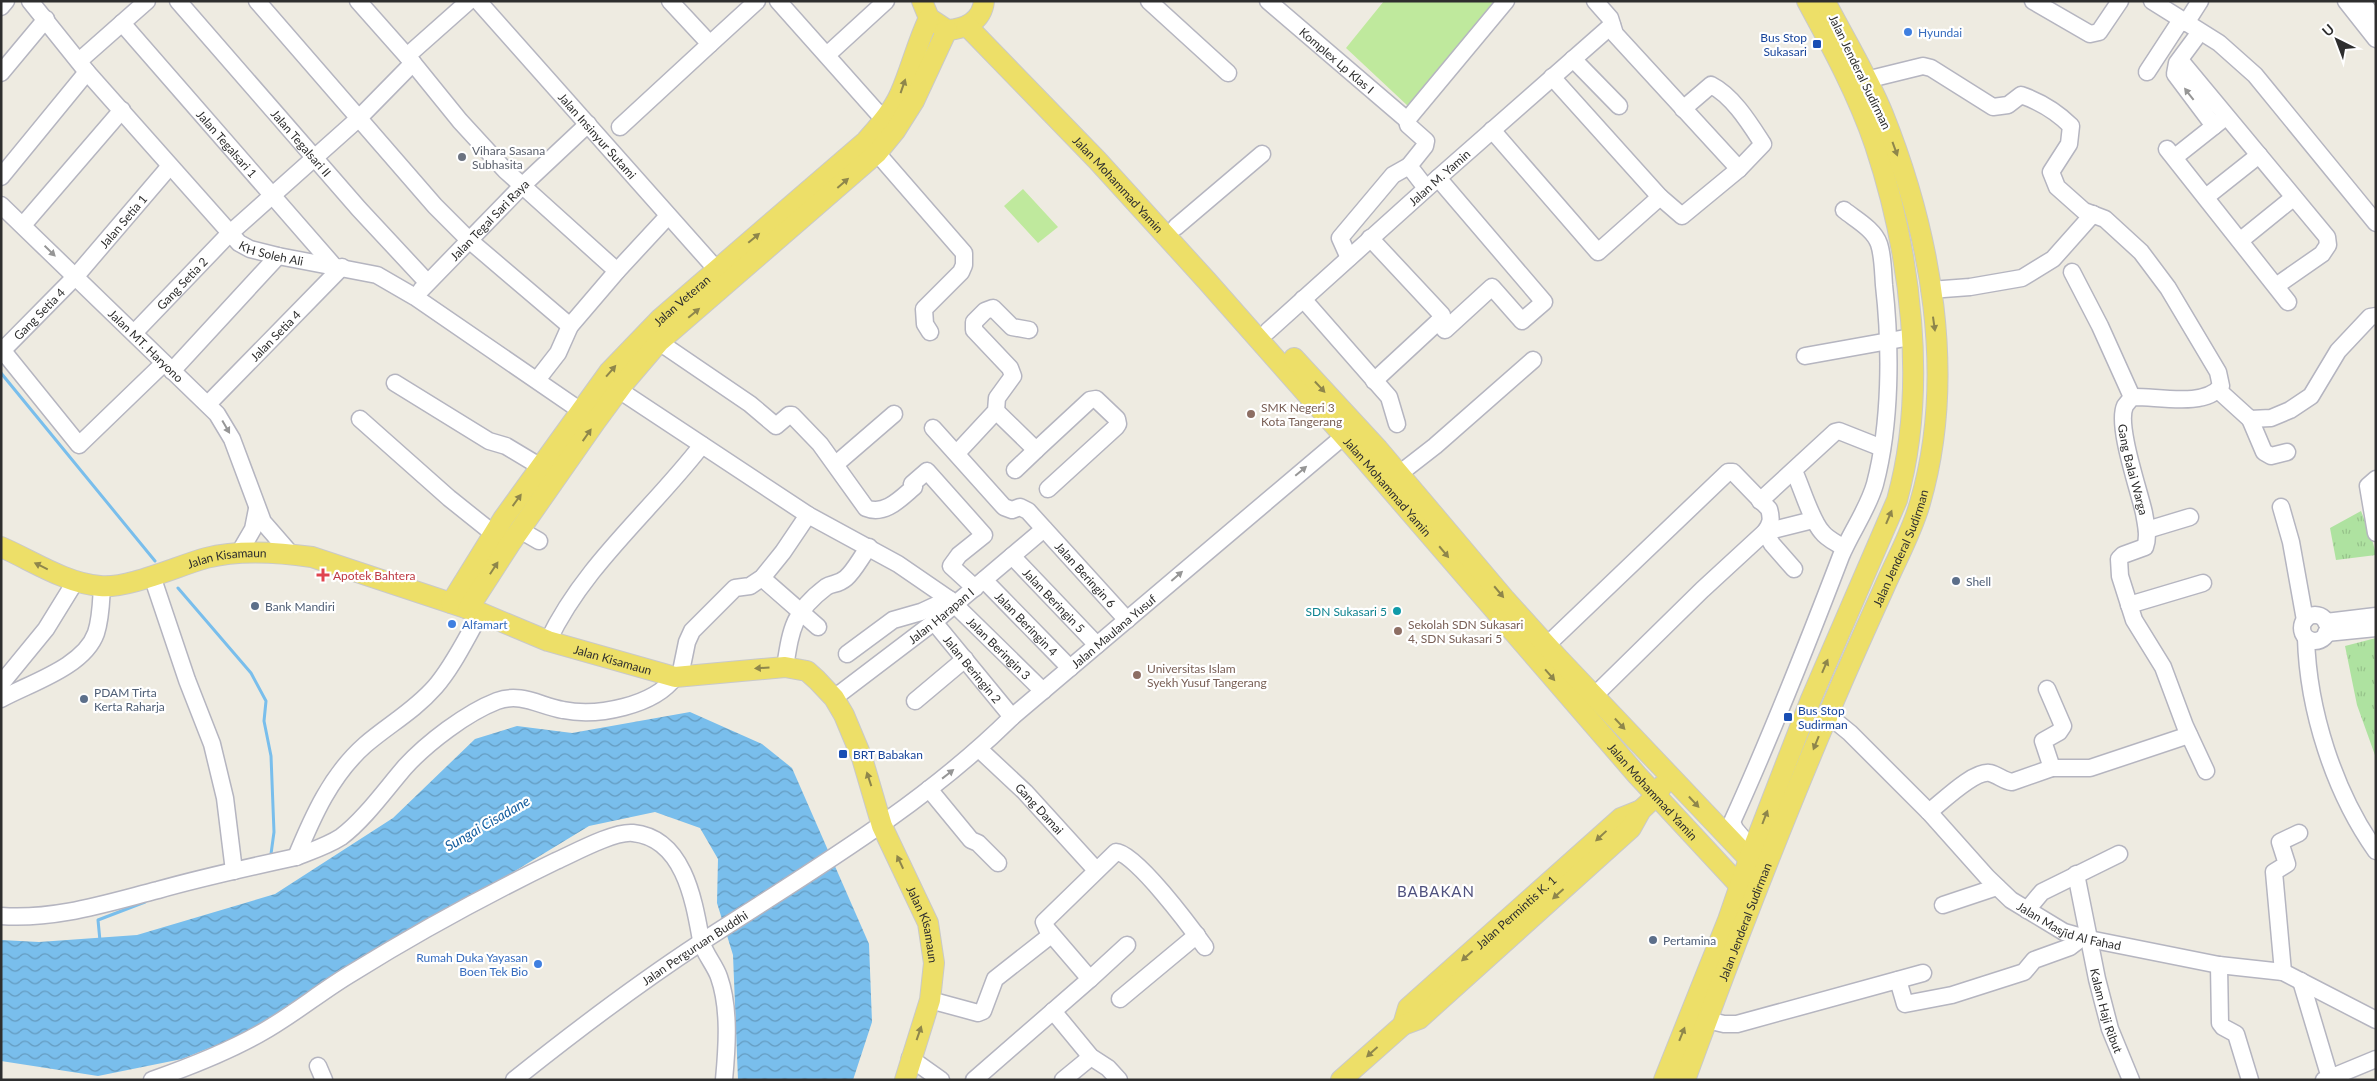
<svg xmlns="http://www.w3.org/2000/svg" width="2377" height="1081" font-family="Lato,sans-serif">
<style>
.grass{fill:url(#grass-tufts)}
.pitch{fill:#bfe99d}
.water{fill:url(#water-waves)}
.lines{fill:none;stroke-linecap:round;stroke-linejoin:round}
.stream{stroke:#79beec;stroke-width:3}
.minor-casing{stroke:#b5b5c0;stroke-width:19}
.major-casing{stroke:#c9c9c9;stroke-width:22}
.minor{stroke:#fff;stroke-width:16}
.major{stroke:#eddf68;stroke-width:20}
.oneway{fill:#8e864b}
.oneway2{fill:#969696}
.shop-dot{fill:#3f7fe0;stroke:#fff;stroke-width:2}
.transit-dot{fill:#1a4fb4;stroke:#fff;stroke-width:2}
.worship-dot{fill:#6b7280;stroke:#fff;stroke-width:2}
.education-dot{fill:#8d6e63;stroke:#fff;stroke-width:2}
.health-dot{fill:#e0444e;stroke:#fff;stroke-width:2}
.service-dot{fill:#5c6f8a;stroke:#fff;stroke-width:2}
.culture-dot{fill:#0f9aa8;stroke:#fff;stroke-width:2}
.labels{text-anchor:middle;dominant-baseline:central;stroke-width:4.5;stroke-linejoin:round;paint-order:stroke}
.shop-label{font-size:12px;fill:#366cbe;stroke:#fff;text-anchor:start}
.transit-label{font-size:12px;fill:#164399;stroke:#fff;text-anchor:start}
.street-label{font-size:12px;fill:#2e2e2e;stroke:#fff}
.worship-label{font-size:12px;fill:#5b616d;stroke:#fff;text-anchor:start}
.education-label{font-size:12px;fill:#785e54;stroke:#fff;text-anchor:start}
.health-label{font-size:12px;fill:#be3a42;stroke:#fff;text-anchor:start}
.service-label{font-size:12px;fill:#4e5e75;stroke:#fff;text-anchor:start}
.culture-label{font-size:12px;fill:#0d838f;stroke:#fff;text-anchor:end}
.water-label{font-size:14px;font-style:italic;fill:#125c9e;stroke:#fff}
.quarter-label{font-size:15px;letter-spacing:1px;fill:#4f517e;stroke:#fff}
</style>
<defs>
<pattern id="grass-tufts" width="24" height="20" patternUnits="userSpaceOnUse" patternTransform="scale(1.25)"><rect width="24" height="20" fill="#aee2a0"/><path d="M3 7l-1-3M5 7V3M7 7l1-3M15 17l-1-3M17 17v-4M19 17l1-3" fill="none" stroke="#96c28a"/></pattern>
<pattern id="water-waves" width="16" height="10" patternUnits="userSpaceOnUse" patternTransform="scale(1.25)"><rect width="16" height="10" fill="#79beec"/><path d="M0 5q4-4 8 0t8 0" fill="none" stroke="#649bc0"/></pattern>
</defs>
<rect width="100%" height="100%" fill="#eeebe1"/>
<path class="grass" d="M2361,511l11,28 4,16 -40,5 -6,-32z
M2376,638v120l-19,-53 -12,-59z"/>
<path class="pitch" d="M1384,1h112l-87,106 -63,-59z
M1023,189l35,38 -20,16 -34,-37z"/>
<path class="water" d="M690,712l72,32 30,24 77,176 3,78 -19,58h-115l-5,-125 -16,-52 1,-44 -18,-31 -45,-16 -66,14 -247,150 -53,40 -107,43 -84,17 -97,-15v-121l38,2 98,-7 138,-41 118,-76 82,-79 42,-13 55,7z"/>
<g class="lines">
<path class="stream" d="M1,373l154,188
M178,588l73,85 15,28 -2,20 7,35 3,76 -3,22
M100,941l-2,-21 47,-18"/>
<defs>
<g id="minor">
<path id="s1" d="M30,1l57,71 152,171 11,6 28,7 99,19 38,22 166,114"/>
<path id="s2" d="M178,1l181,208 68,73"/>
<path d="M257,1l178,205 34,34 101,86"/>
<path d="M358,1l55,62 47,58 46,50 111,100"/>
<path id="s3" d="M478,1l239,269"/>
<path d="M778,1l106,119"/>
<path d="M1149,1l79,72"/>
<path id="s4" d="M1268,1l139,119"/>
<path d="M1595,1l15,17 5,16 124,135"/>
<path d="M2033,1l57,33 9,-2 21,-31"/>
<path d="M2152,1l67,42 36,32 121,148"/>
<path d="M2346,1l30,38"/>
<path d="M2361,1l15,19"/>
<path d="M1,7l5,-6"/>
<path id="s5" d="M122,23l211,242"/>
<path d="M2186,23l14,-22"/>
<path d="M2200,32l-23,31 -2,11 39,52"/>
<path d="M710,44l47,-43"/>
<path d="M827,55l59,-54"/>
<path d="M407,56l62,-55"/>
<path d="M1573,59l46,47"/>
<path d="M2180,60l147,177 1,8 -6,9 -46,32"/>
<path d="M79,61l68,-60"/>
<path d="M2147,72l34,-52"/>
<path d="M1,73l45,-54"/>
<path d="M1552,77l108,120 22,19 57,-47 24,-25c-13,-20 -30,-48 -52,-59l-28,24"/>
<path id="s6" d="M1866,80l57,-14 8,2 62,39 15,-2 13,-10c20,7 35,16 50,31l-2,18 -18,28 6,15 27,24 21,8 36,33 27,36 50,84 3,14c-16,22 -65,10 -89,11 -2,3 -5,6 -7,9 -9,19 14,84 19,107 2,12 5,23 1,34l-22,8 -4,4 1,17 14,44 29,47 22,59 21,45"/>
<path d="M620,127l90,-83 -40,-43"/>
<path d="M1492,130l106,122 62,-55"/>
<path d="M2167,149l121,153"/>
<path d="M877,153l87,100v12l-3,7 -37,37 1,15 5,8"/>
<path d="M2175,157l48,-38"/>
<path d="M1,177l86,-105"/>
<path d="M1438,178l106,124 -22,19 -30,-34 -47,43 -7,-8"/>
<path d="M1426,188l-17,-22 16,-20 1,-5 -18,-16 -1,-5 99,-119"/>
<path d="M2206,197l53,-42"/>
<path id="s7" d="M1,205l216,209 15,25 31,83 27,31"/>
<path d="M23,225l99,-115"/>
<path d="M1176,227l86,-73"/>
<path d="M1370,238l72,77 -1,4 -67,62"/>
<path d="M2241,240l52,-42"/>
<path d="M1349,258l-9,-20 53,-63 16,-9"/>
<path d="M2072,272l28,54 32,71"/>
<path id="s8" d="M421,290l102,-105 65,-61"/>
<path d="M1930,290l40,-3 52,-9 31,-19 40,-45"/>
<path d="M1303,299l86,98 8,27"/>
<path id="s9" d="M1268,331l170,-153 174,-153"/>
<path id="s10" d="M134,333l95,-99 129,-115 55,-56"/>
<path d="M659,342l91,62 26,22 13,-11h3l28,29 46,64c19,8 35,-10 48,-21l-2,-3 15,-13 57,64 -25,20 -8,11 24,22"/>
<path d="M3,351l76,94 85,-82"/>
<path id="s11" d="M1,352l75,-76 94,-110"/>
<path d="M1805,356l106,-19"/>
<path d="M172,371l106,-115"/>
<path d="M537,380l21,-27 12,-27 47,-55 51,-55"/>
<path d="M395,383l94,58 17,5 45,27"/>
<path id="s12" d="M619,390l189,125 90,49 51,35 94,92"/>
<path d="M2218,390l32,29 21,-1 19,-8 21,-14 27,-45 32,-34 6,-1"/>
<path id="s13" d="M208,404l134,-137"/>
<path d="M996,411l40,39 54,-50 6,-1 21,20 1,5 -2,3 -68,62"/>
<path d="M360,419l89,79 45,36"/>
<path d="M2250,419l14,33 7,4 16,-4"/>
<path id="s14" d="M933,428l71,79 8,3 8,-3 8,4 99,109"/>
<path d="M957,453l39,-42 1,-13 16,-22 -3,-8 -36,-38v-8l11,-11 8,-3 19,19 17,3"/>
<path d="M836,464l58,-50"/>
<path d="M1015,470l21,-20"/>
<path d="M1794,471c8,17 17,49 28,61 5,7 15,11 22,16"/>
<path d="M1399,474l36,-28 98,-86"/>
<path d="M2376,479l-8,7 8,47"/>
<path d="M1760,501l75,-69 4,-1 43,17"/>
<path d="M2281,507l10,35 14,78"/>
<path d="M520,530l19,11"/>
<path d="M2147,530l43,-13"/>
<path d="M1765,532l48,-12"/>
<path d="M239,553l14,-24 4,-20"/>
<path id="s15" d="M1012,556l85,89"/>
<path d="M152,576l35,104 25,64 13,54 9,73"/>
<path d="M762,578l56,49"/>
<path id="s16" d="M984,580l86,88"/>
<path d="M2129,605l74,-22"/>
<circle cx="2315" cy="628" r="13"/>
<path id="s17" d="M934,622l78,95"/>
<path d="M2326,622l50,-6"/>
<path d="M2326,633l50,-5"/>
<path d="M2306,638c2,72 28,154 70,213"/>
<path d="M548,641c36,-76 103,-130 154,-196"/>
<path d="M1547,645l181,-173h5l36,37c3,10 2,15 -4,23"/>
<path d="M847,654l46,-34 28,-8 28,-13"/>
<path d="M785,667c6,-38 8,-55 41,-80 6,-4 12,-2 20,-9 9,-8 15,-21 23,-31"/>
<path d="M680,676l7,-34 5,-11 43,-43 15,-2 12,-8 21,-26 25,-37"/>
<path d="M1,684l45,-55 29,-47"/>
<path d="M2047,689l16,37 -4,6 -16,9 9,27"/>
<path d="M1594,696l108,-106 63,-58 7,12 22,25"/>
<path id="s18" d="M834,698l100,-76 110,-93"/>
<path d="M1,699c29,-16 83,-32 95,-66 5,-15 5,-31 6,-47"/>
<path d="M915,701l50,-42"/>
<path id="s19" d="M1828,715l22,18 79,79 58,65 24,23 53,32 25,7 130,26 64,7 93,48"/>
<path id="s20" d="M979,749l46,43 71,78"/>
<path d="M929,789l42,51 7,3 20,20"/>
<path d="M1929,812c13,-10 45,-42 61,-39 8,2 14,8 22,9l40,-14h38l99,-33"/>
<path d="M1751,848l-16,-19 -3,-7c40,-88 75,-177 109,-266 10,-24 27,-47 34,-72 16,-61 16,-137 9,-199 -1,-13 -1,-29 -5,-41 -5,-15 -24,-25 -35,-34"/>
<path d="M296,857c17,-41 35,-82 69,-112 23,-20 49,-34 70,-58 19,-22 31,-49 46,-74"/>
<path id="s21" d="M2076,874l21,105 13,50 21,51"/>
<path d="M1943,905l54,-18"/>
<path d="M2027,910l15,-18 77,-38"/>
<path d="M1,916c54,4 106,-13 157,-26 46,-13 92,-23 138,-33 15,-6 31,-11 45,-20 23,-17 45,-48 64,-70 22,-24 61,-54 92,-66 24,-9 43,5 66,9 34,7 91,-4 112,-33"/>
<path d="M2219,965l1,58 3,4 13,7 14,46"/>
<path d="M2283,972l-9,-100 13,-8 -7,-22 19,-9"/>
<path d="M1090,979l37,-34"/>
<path d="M1898,980l7,24 47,-9 72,-23 10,-12 36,-13 13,-10"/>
<path d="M2301,981l29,97 -6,2"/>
<path d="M1120,999l77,-64"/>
<path d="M930,1000l48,13 5,-2 12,-32 56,-44"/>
<path d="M1053,1011l38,46 17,11 11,12"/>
<path d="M1707,1020l17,4h13l186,-51"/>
<path d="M910,1058l31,22"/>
<path d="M318,1066l6,14"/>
<path d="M2330,1078l46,-19"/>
<path d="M152,1080c37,-13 73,-27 107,-46 33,-18 61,-42 93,-61 66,-41 134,-78 204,-112 18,-8 58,-30 77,-28 51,5 61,68 68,107 2,12 14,25 18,37 11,31 8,71 5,103"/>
<path id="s22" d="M514,1080c60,-48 122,-95 186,-137 108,-70 220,-135 312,-226l332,-281"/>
<path d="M974,1080l116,-101 -43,-50 -3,-7 72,-70c19,0 76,77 89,95"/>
<path d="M1063,1080l28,-23"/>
</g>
<g id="major">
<path d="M922,1l7,17 18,12c18,-1 35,-9 37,-29"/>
<path id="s23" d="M967,26l130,134 110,121 158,179 272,315 103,111"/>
<path d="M1294,358l84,91 126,149 56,62 189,199"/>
<path id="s24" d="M1,547c32,14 64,36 99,39 28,3 77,-20 106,-28 34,-9 72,-6 106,-1l169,56 67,28 127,36 110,-10 22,4 10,9 17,18 10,17 18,43 20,68 46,97 6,40 -4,37 -25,80"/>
<path id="s25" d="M451,603l52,-84 106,-147 52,-54 205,-177c12,-14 26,-29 34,-47 11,-25 17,-51 29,-76"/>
<path d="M468,609l42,-65 86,-123 28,-38 35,-41 218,-189 18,-22 19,-30 33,-71"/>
<path id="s26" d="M1403,1025l5,-17 213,-190 20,-8"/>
<path d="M1341,1080l62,-55 16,-6 212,-191 10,-18 15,-14 6,-10"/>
<path d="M1664,1080l64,-160 21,-61 62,-160 86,-199c31,-111 14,-247 -22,-355 -17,-50 -43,-98 -68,-144"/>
<path id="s27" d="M1685,1080c45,-123 92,-245 143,-365 18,-43 37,-85 56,-127 12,-28 28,-56 36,-85 37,-127 11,-269 -37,-389 -16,-39 -39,-76 -58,-113"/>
</g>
</defs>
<use href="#minor" class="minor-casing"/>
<use href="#major" class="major-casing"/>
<use href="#minor" class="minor"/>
<use href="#major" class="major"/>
</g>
<defs><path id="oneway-solid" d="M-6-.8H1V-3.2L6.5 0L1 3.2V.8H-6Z" transform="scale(1.25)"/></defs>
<g class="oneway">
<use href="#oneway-solid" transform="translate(903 86) rotate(-71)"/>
<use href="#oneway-solid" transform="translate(1895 149) rotate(70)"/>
<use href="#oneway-solid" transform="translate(843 183) rotate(-41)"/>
<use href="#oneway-solid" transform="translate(754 238) rotate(-40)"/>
<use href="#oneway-solid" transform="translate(694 313) rotate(-40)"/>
<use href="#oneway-solid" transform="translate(1934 324) rotate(82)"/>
<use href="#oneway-solid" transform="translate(611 371) rotate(-49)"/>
<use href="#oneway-solid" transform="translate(1320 387) rotate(47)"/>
<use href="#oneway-solid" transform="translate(587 435) rotate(-55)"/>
<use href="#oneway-solid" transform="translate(517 500) rotate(-54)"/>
<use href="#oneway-solid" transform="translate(1889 517) rotate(-67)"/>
<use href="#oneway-solid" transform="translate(1444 552) rotate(50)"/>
<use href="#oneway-solid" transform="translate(41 566) rotate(-154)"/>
<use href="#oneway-solid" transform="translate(494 568) rotate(-57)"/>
<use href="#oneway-solid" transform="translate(1499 592) rotate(50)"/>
<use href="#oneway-solid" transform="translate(1825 666) rotate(-67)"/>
<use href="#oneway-solid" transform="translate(762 668) rotate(176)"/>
<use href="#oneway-solid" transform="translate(1550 675) rotate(49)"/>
<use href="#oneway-solid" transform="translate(1620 724) rotate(47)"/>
<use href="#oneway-solid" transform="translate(1816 743) rotate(112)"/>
<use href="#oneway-solid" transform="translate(869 779) rotate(-108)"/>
<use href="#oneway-solid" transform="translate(1694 802) rotate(47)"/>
<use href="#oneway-solid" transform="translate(1765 817) rotate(-69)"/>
<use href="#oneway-solid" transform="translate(1601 836) rotate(137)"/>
<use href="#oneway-solid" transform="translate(900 862) rotate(-115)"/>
<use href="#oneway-solid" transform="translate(1558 894) rotate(138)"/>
<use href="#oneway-solid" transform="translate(1467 956) rotate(138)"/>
<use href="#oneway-solid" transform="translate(919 1033) rotate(-71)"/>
<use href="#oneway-solid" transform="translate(1682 1034) rotate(-68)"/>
<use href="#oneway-solid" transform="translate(1372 1052) rotate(138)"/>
</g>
<g class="oneway2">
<use href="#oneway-solid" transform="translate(2189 94) rotate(-128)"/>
<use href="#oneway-solid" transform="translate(50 251) rotate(44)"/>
<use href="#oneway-solid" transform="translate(226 427) rotate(60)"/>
<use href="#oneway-solid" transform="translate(1301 471) rotate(-40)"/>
<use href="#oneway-solid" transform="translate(1177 576) rotate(-41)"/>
<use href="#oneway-solid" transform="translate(948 774) rotate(-38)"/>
</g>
<g class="shop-dot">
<circle cx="1908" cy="32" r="5"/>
<circle cx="452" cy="624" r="5"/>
<circle cx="538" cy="964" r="5"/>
</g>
<g class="transit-dot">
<rect x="1812" y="39" width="10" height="10" rx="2.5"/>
<rect x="1783" y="712" width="10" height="10" rx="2.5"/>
<rect x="838" y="749" width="10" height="10" rx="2.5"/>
</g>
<circle class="worship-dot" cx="462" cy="157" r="5"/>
<g class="education-dot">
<circle cx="1251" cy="414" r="5"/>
<circle cx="1398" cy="631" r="5"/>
<circle cx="1137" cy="675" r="5"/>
</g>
<path class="health-dot" d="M320.5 567.5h5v5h5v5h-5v5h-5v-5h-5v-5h5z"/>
<g class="service-dot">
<circle cx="1956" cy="581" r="5"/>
<circle cx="255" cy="606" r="5"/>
<circle cx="84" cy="699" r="5"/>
<circle cx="1653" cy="940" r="5"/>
</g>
<circle class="culture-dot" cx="1397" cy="611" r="5"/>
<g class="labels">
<g class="shop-label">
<text x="1918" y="32">Hyundai</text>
<text x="462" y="624">Alfamart</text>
<text x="528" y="957" text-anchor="end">Rumah Duka Yayasan<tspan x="528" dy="14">Boen Tek Bio</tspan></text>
</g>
<g class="transit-label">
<text x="1807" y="37" text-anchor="end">Bus Stop<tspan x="1807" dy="14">Sukasari</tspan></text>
<text x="1798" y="710">Bus Stop<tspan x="1798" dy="14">Sudirman</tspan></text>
<text x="853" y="754">BRT Babakan</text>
</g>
<g class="street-label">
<text stroke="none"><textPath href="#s4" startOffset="91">Komplex Lp Klas I</textPath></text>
<text transform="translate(1860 72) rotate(64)">Jalan Jenderal Sudirman</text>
<text stroke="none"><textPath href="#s3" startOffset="180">Jalan Insinyur Sutami</textPath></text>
<text stroke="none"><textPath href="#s2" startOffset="188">Jalan Tegalsari II</textPath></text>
<text stroke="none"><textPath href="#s5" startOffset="160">Jalan Tegalsari 1</textPath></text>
<text stroke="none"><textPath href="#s9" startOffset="230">Jalan M. Yamin</textPath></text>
<text stroke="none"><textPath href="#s23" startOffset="219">Jalan Mohammad Yamin</textPath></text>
<text stroke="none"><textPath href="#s8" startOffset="98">Jalan Tegal Sari Raya</textPath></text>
<text stroke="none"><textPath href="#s11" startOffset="179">Jalan Setia 1</textPath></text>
<text stroke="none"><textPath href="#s1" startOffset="354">KH Soleh Ali</textPath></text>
<text stroke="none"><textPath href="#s10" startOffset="69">Gang Setia 2</textPath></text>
<text stroke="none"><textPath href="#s25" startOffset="382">Jalan Veteran</textPath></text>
<text stroke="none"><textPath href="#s11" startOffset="54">Gang Setia 4</textPath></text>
<text stroke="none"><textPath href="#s13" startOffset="96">Jalan Setia 4</textPath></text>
<text stroke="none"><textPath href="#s7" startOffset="202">Jalan MT. Haryono</textPath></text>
<text stroke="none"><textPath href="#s6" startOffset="732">Gang Balai Warga</textPath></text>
<text stroke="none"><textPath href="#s23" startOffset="624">Jalan Mohammad Yamin</textPath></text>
<text stroke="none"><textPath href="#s27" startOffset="574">Jalan Jenderal Sudirman</textPath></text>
<text stroke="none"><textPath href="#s24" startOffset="238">Jalan Kisamaun</textPath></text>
<text stroke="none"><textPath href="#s14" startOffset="218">Jalan Beringin 6</textPath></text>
<text stroke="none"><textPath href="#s15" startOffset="61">Jalan Beringin 5</textPath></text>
<text stroke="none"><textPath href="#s18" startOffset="135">Jalan Harapan I</textPath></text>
<text stroke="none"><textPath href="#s16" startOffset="61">Jalan Beringin 4</textPath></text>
<text stroke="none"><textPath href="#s22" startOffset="750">Jalan Maulana Yusuf</textPath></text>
<text stroke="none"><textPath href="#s12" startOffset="461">Jalan Beringin 3</textPath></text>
<text stroke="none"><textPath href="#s24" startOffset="642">Jalan Kisamaun</textPath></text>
<text stroke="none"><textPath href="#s17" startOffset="61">Jalan Beringin 2</textPath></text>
<text stroke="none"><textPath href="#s23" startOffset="1028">Jalan Mohammad Yamin</textPath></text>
<text stroke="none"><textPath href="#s20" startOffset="85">Gang Damai</textPath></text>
<text stroke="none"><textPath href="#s26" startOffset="162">Jalan Permintis K. 1</textPath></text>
<text stroke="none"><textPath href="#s27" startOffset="169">Jalan Jenderal Sudirman</textPath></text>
<text stroke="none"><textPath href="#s19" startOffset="325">Jalan Masjid Al Fahad</textPath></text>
<text stroke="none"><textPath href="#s24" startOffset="1122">Jalan Kisamaun</textPath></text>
<text stroke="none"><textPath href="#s22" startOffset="224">Jalan Perguruan Buddhi</textPath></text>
<text stroke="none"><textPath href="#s21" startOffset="140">Kalam Haji Ribut</textPath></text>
</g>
<g class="worship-label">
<text x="472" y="150">Vihara Sasana<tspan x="472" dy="14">Subhasita</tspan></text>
</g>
<g class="education-label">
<text x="1261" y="407">SMK Negeri 3<tspan x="1261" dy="14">Kota Tangerang</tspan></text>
<text x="1408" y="624">Sekolah SDN Sukasari<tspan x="1408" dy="14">4, SDN Sukasari 5</tspan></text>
<text x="1147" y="668">Universitas Islam<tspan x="1147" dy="14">Syekh Yusuf Tangerang</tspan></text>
</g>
<g class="health-label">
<text x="333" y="575">Apotek Bahtera</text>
</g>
<g class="service-label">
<text x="1966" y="581">Shell</text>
<text x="265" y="606">Bank Mandiri</text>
<text x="94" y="692">PDAM Tirta<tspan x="94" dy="14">Kerta Raharja</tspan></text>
<text x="1663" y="940">Pertamina</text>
</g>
<g class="culture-label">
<text x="1387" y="611">SDN Sukasari 5</text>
</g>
<g class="water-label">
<text transform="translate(487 823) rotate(-30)">Sungai Cisadane</text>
</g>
<g class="quarter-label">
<text x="1436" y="891">BABAKAN</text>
</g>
</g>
<rect width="2377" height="1081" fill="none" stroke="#2e2e2e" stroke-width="5"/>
<g transform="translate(2337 40) rotate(318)" stroke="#ffffff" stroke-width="4" paint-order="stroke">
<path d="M0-4L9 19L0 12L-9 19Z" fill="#2e2e2e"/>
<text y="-8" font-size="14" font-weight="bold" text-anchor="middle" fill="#2e2e2e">U</text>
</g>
</svg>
